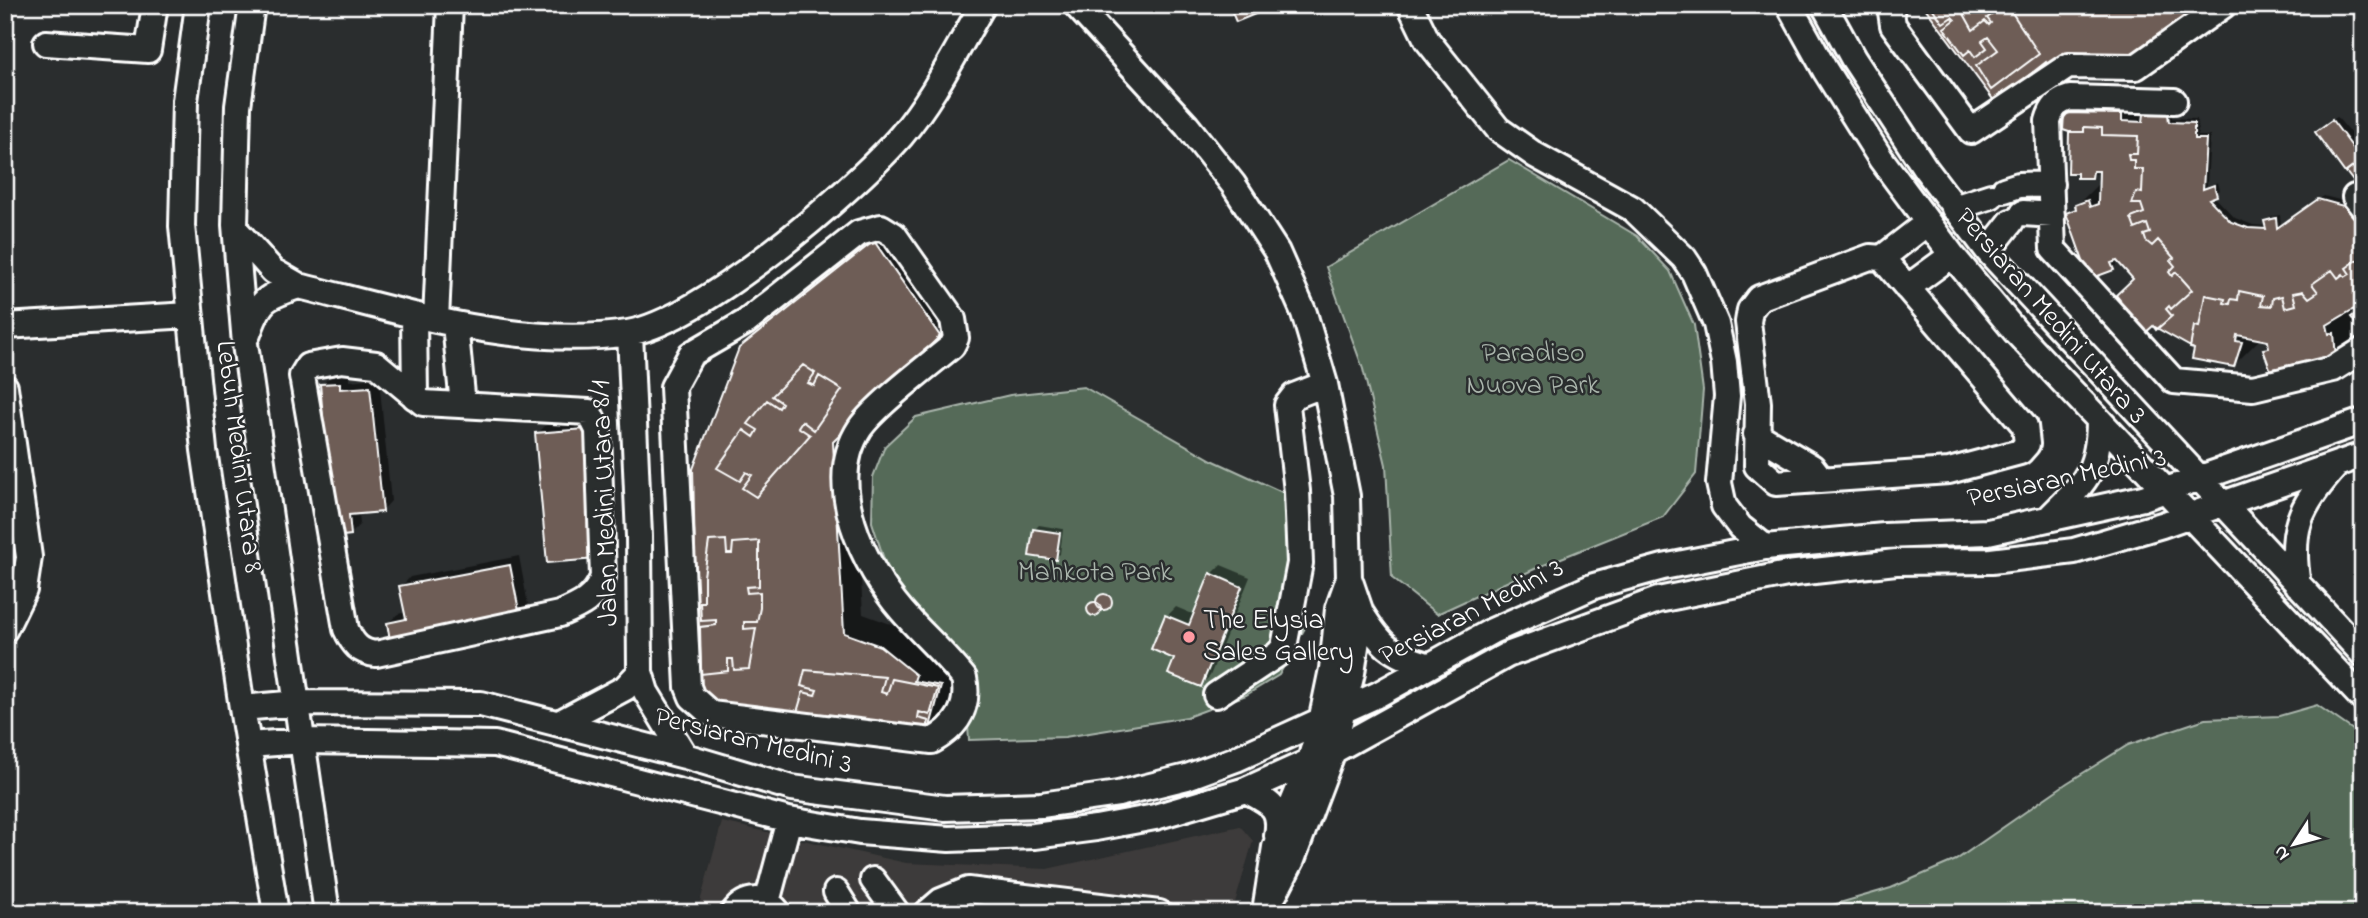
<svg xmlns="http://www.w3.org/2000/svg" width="2368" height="918" font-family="'Indie Flower',sans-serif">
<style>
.built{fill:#3e3b3a}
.green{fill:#546b58;stroke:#aab5ac;stroke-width:2}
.shadow{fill:#0007}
.building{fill:#6e5d56;stroke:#fff;stroke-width:2}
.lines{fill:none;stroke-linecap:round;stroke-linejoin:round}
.minor-casing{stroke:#fff;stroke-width:30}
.minor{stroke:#2a2d2e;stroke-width:24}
.poi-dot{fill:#ff9aa2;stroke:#2a2d2e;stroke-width:2.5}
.labels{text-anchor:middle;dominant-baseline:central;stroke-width:5;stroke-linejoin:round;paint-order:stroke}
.street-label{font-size:28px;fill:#fff;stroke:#2a2d2e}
.park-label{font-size:28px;fill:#aab5ac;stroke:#2a2d2e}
.poi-label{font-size:28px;fill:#fff;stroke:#2a2d2e;text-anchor:start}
</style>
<rect width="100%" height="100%" fill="#2a2d2e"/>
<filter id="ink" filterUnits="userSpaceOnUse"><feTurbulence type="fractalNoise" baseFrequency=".0143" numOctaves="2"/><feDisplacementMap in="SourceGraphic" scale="14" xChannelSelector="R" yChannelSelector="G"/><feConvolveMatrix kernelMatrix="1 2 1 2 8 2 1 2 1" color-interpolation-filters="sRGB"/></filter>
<g filter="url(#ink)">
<path class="built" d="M722,822l184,41 141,6 193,-43 13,15 -21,72h-535z"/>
<path class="green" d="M1509,160l128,76 33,35 24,54 9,65 -7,84 -33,43 -124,50 -102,47 -45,-36 -6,-113 -23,-96 -37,-102z
M1084,387l128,73 83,38 9,66 1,64 -26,47 -33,20 -59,22 -122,20 -96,3 -6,-84 -44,-37 -27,-35 -20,-62 1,-45 12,-31 31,-29 94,-22z
M2317,705l46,32v151l-5,25h-553l86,-25 65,-28 111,-77 61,-38 77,-26 74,-3z"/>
<path class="shadow" d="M2070,109l102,1v8l25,1 1,17h12l-3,50 11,-4 2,8 -7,5 22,23 18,7 14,1 4,-9 9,-2 1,10 43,-29 31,8 8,11v115l-28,27 -38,5 -7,6 -25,-18 5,-6 -1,-4 -8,-2 -27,27 -38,-18 -76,-85 -7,6 -45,-54 32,-32 1,-14 -9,9 -22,-45 -4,-19z
M2337,117l26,31v44l-42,-64z
M893,224l65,92 -106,105 11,193 36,13 31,26 35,7 -7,25 -7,6 6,1 -4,12 -29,29 -85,-7 -99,-377 20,-19z
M349,374v7l30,-3 12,123 -9,10 -23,2 1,11 -10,10 -29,-149 10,-9z
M594,421l11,127 -68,-114 9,-9z
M1039,525l24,4 -3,25 -5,4 -21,-28z
M519,556l10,54 -141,13 10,-9 8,-2 -5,-25 9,-10z
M1221,565l29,12 -40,99 -9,9 -24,-27 -10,-42 9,-9 19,8 17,-41z
M1105,593l6,2 1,9 -10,3 -5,8 -5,-1 -3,-10z"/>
<path class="building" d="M1229,5h48l-41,17z
M1923,5h286l-73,56 -86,8 -4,-7 -51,40z
M1930,5h29l14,25 12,-9 4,4 2,-2 -4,-5 20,-13 32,49 -48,36 -15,-24 22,-16 -10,-13 -6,4 5,7 -12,9 -5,-7 -6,5 -20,-27 11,-8 -3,-3 -9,6z
M2064,113l58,1v7l21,1 1,-8h24l1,8 25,1v16h12l-3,50 11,-4 3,11 -8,3 22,23 17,6 18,1 -2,-8 12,-3 1,10 41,-29 33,9 12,16v102l-4,2 -8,-11 6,-4 -3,-4 -27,16 2,9 5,-1 2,26 -46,6 1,5 -19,4 -9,-25 6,-1 -1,-7 -31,-6 -1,6 6,1 -8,25 -42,-8 2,-10 -41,-23 -9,8 -29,-30 5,-4 -4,-5 17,-16 -16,-18 -6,2 3,7 -19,7 -2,-4 -5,2 -22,-62 10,-4 -1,-4 13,-5 2,7 8,-3 1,-33h-6l-1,7h-15v-5h-9l1,-41 -6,-2z
M2332,120l30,40 -17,13 -30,-41z
M2084,127l18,1v7l36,1 -1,18h-9l1,6h5v9h9l-1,24 -6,-1 -4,12h9l3,9 -13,5 4,11 12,-5 3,9 -6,2 2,6 6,5 6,-6 16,18 -3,3 4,5 -6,6 3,4 4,-4 16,18 -21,19 -2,-3 -3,3 6,7 -16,14 -3,-4 -9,8 -29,-30 5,-4 -4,-5 17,-16 -16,-18 -6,2 3,7 -19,7 -2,-4 -5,2 -22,-62 10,-4 -1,-4 13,-5 2,7 8,-3 1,-33h-6l-1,7h-15v-5h-9l1,-41h15z
M2361,152l2,3v39l-17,-22 16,-12 -4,-6z
M874,241l66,95 -107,106 11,191 36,13 36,29 -2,6 27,5 -14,52 -219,-32 -10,-11 -5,-226 46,-121z
M2363,256v70l-4,2 -8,-11 6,-4 -3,-4 -27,16 2,9 5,-1 2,26 -46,6 1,5 -19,4 -9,-25 6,-1 -1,-7 -31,-6 -1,6 6,1 -8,25 -42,-8 2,-10 -4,-1 4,-22 5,1 6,-32 20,4 -1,4 6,1 1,-5 7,1 1,-9 24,5 -2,9 11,1 1,-8 9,-2 3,12 11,-3 -3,-12 10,-2 6,7 9,-6 -6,-8 20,-14 6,8 5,-4 2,3 5,-3 -4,-6z
M803,365l12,8 -7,10 6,3 5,-10 23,14 -28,40 -12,-9 -4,6 12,8 -54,62 -14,-9 10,-13 -6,-3 -6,9 -23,-13 27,-38 10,7 4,-7 -10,-6 19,-24 12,8 3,-5 -10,-7z
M340,383v6l30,-2 13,125 -34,3 2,20 -17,2 -14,-153z
M585,429l11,130 -49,4 -12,-130z
M1033,529l27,4 -4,27 -27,-4z
M726,540l1,14h5l1,-11 26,-2v45l-13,1 1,6 13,-1v16l-3,14h-13v7l12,-1 -7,41 -15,1 -1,-11h-5v12l-27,3 -1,-47 16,-2v-5l-15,1 -1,-19h4v-26l5,-35z
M510,565l11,56 -130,25 -4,-23 19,-4 -7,-33z
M1210,573l32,14 -41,100 -33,-13 6,-15 -23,-10 14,-34 24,10z
M1096 602a8 8 0 1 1 16 0a8 8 0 1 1-16 0Z
M1087 609a7 7 0 1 1 14 0a7 7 0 1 1-14 0Z
M805,670l80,7 -4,15 6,2 5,-15 46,9 -8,27 -11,-3 -1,6 11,3 -4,14 -42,-3 2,-11 -5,-1 -4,11 -28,-3 2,-10 -7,-2 -3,12 -45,-9 8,-27 12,3 2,-5 -16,-4z"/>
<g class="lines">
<defs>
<path id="minor" d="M198,5l-13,96 -3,125 22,224 38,258 34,205
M252,5l-14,101 -3,119 10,119 82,569
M1076,5l111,121 46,58 44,68 27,61 21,71 22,112 2,82 -11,31 -6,60 -11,53 -12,42 -34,83 -10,64
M1410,5l17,35 71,89 37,26 98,54 51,49 10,15 22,51 8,38 3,34 -8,87 5,23 16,21 25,20
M1789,5l36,65 56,89 71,96 63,76 348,368
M1824,5l29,53 72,110 63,83 375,403
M1890,5l3,20 78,106 97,-65 68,1 88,-62
M46,43l102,7 7,-45
M2174,101l-104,-3c-13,4 -18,9 -22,23l5,128 121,132 79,7 80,-19 30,-19
M2004,190l15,-5 32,-1
M2355,197l8,10
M1954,208l37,-12
M2023,213l29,2
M881,227l13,8 59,84 3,19 -4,8c-23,19 -76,59 -92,82 -37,56 4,139 42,183 20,23 43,43 62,67 6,29 -7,49 -32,63l-221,-27 -19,-17 -4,-10 -15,-300 18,-33 55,-32 113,-89z
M236,230l37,41 26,15c105,26 219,63 329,47 72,-11 224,-141 273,-197 33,-39 56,-87 82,-131
M1988,251l23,-29
M1882,258l143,168 2,18 -7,8 -71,19 -173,12 -19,-17 1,-63 -10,-81 2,-12 9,-12 111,-41 12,1 45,-35
M1907,288l45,-33
M414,315l1,82
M436,320l14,-315
M455,324l8,81
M5,326l185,-11
M630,333l9,203 1,136 6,20 39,64
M248,334c12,-34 16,-37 51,-48
M342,360l34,4 47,39 166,9 9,18 5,147c-8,22 -22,28 -43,37l-184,40c-17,-2 -23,-10 -30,-25l-44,-253 6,-10z
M5,387l24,170 -5,33 -19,39
M1756,434l56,33 10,13
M2048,519c35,-36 51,-45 51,-99
M2298,585c-9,-54 0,-77 37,-118
M1361,613c20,32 29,41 66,52
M1216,695l62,-41 6,-7 16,-84 -3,-72 -10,-86 7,-9 31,-12
M242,708l56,-5 183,1 204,52 107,32 153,20 96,-3 77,-11 69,-17 49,-18 141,-64 115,-64 102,-45 69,-19 102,-20 119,-11 104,-4 155,-34 220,-77
M559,723l66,-35 15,-16
M248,745l56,-4 191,3 294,76 71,12 89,7 85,-3 62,-8 59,-11 91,-27 87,-39 174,-96 151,-55 129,-26 109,-12 95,-1 83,-10 88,-26 201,-70
M1246,790c24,13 36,17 31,46
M873,880l24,33
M836,892l13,21
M1275,893l17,-33 41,-109 19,-78 9,-60 -12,-35
M767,902l22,-82
M733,913c12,-17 32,-17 45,-1
M927,913l14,-12 27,-11 191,23"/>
</defs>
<use href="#minor" class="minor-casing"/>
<use href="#minor" class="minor"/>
</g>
</g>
<circle class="poi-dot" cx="1189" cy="637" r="7"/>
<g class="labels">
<g class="street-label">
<text transform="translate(2050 317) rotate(49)">Persiaran Medini Utara 3</text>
<text transform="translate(238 457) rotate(83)">Lebuh Medini Utara 8</text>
<text transform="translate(2067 479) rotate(-12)">Persiaran Medini 3</text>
<text transform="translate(606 503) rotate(-92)">Jalan Medini Utara 8/1</text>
<text transform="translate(1472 613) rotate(-27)">Persiaran Medini 3</text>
<text transform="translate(753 742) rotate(14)">Persiaran Medini 3</text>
</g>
<g class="park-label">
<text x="1533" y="354">Paradiso<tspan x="1533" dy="32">Nuova Park</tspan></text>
<text x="1095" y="573">Mahkota Park</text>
</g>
<g class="poi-label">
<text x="1203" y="621">The Elysia<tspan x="1203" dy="32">Sales Gallery</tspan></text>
</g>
</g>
<rect width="2368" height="918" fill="none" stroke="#2a2d2e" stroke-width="28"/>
<rect x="14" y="14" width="2340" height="890" fill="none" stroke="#fff" stroke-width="2.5" filter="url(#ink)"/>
<g transform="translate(2294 844) rotate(234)" stroke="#2a2d2e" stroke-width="5" paint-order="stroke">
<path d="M0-5L12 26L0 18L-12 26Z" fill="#ffffff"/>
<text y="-10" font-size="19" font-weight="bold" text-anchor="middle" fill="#ffffff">N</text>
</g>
</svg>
